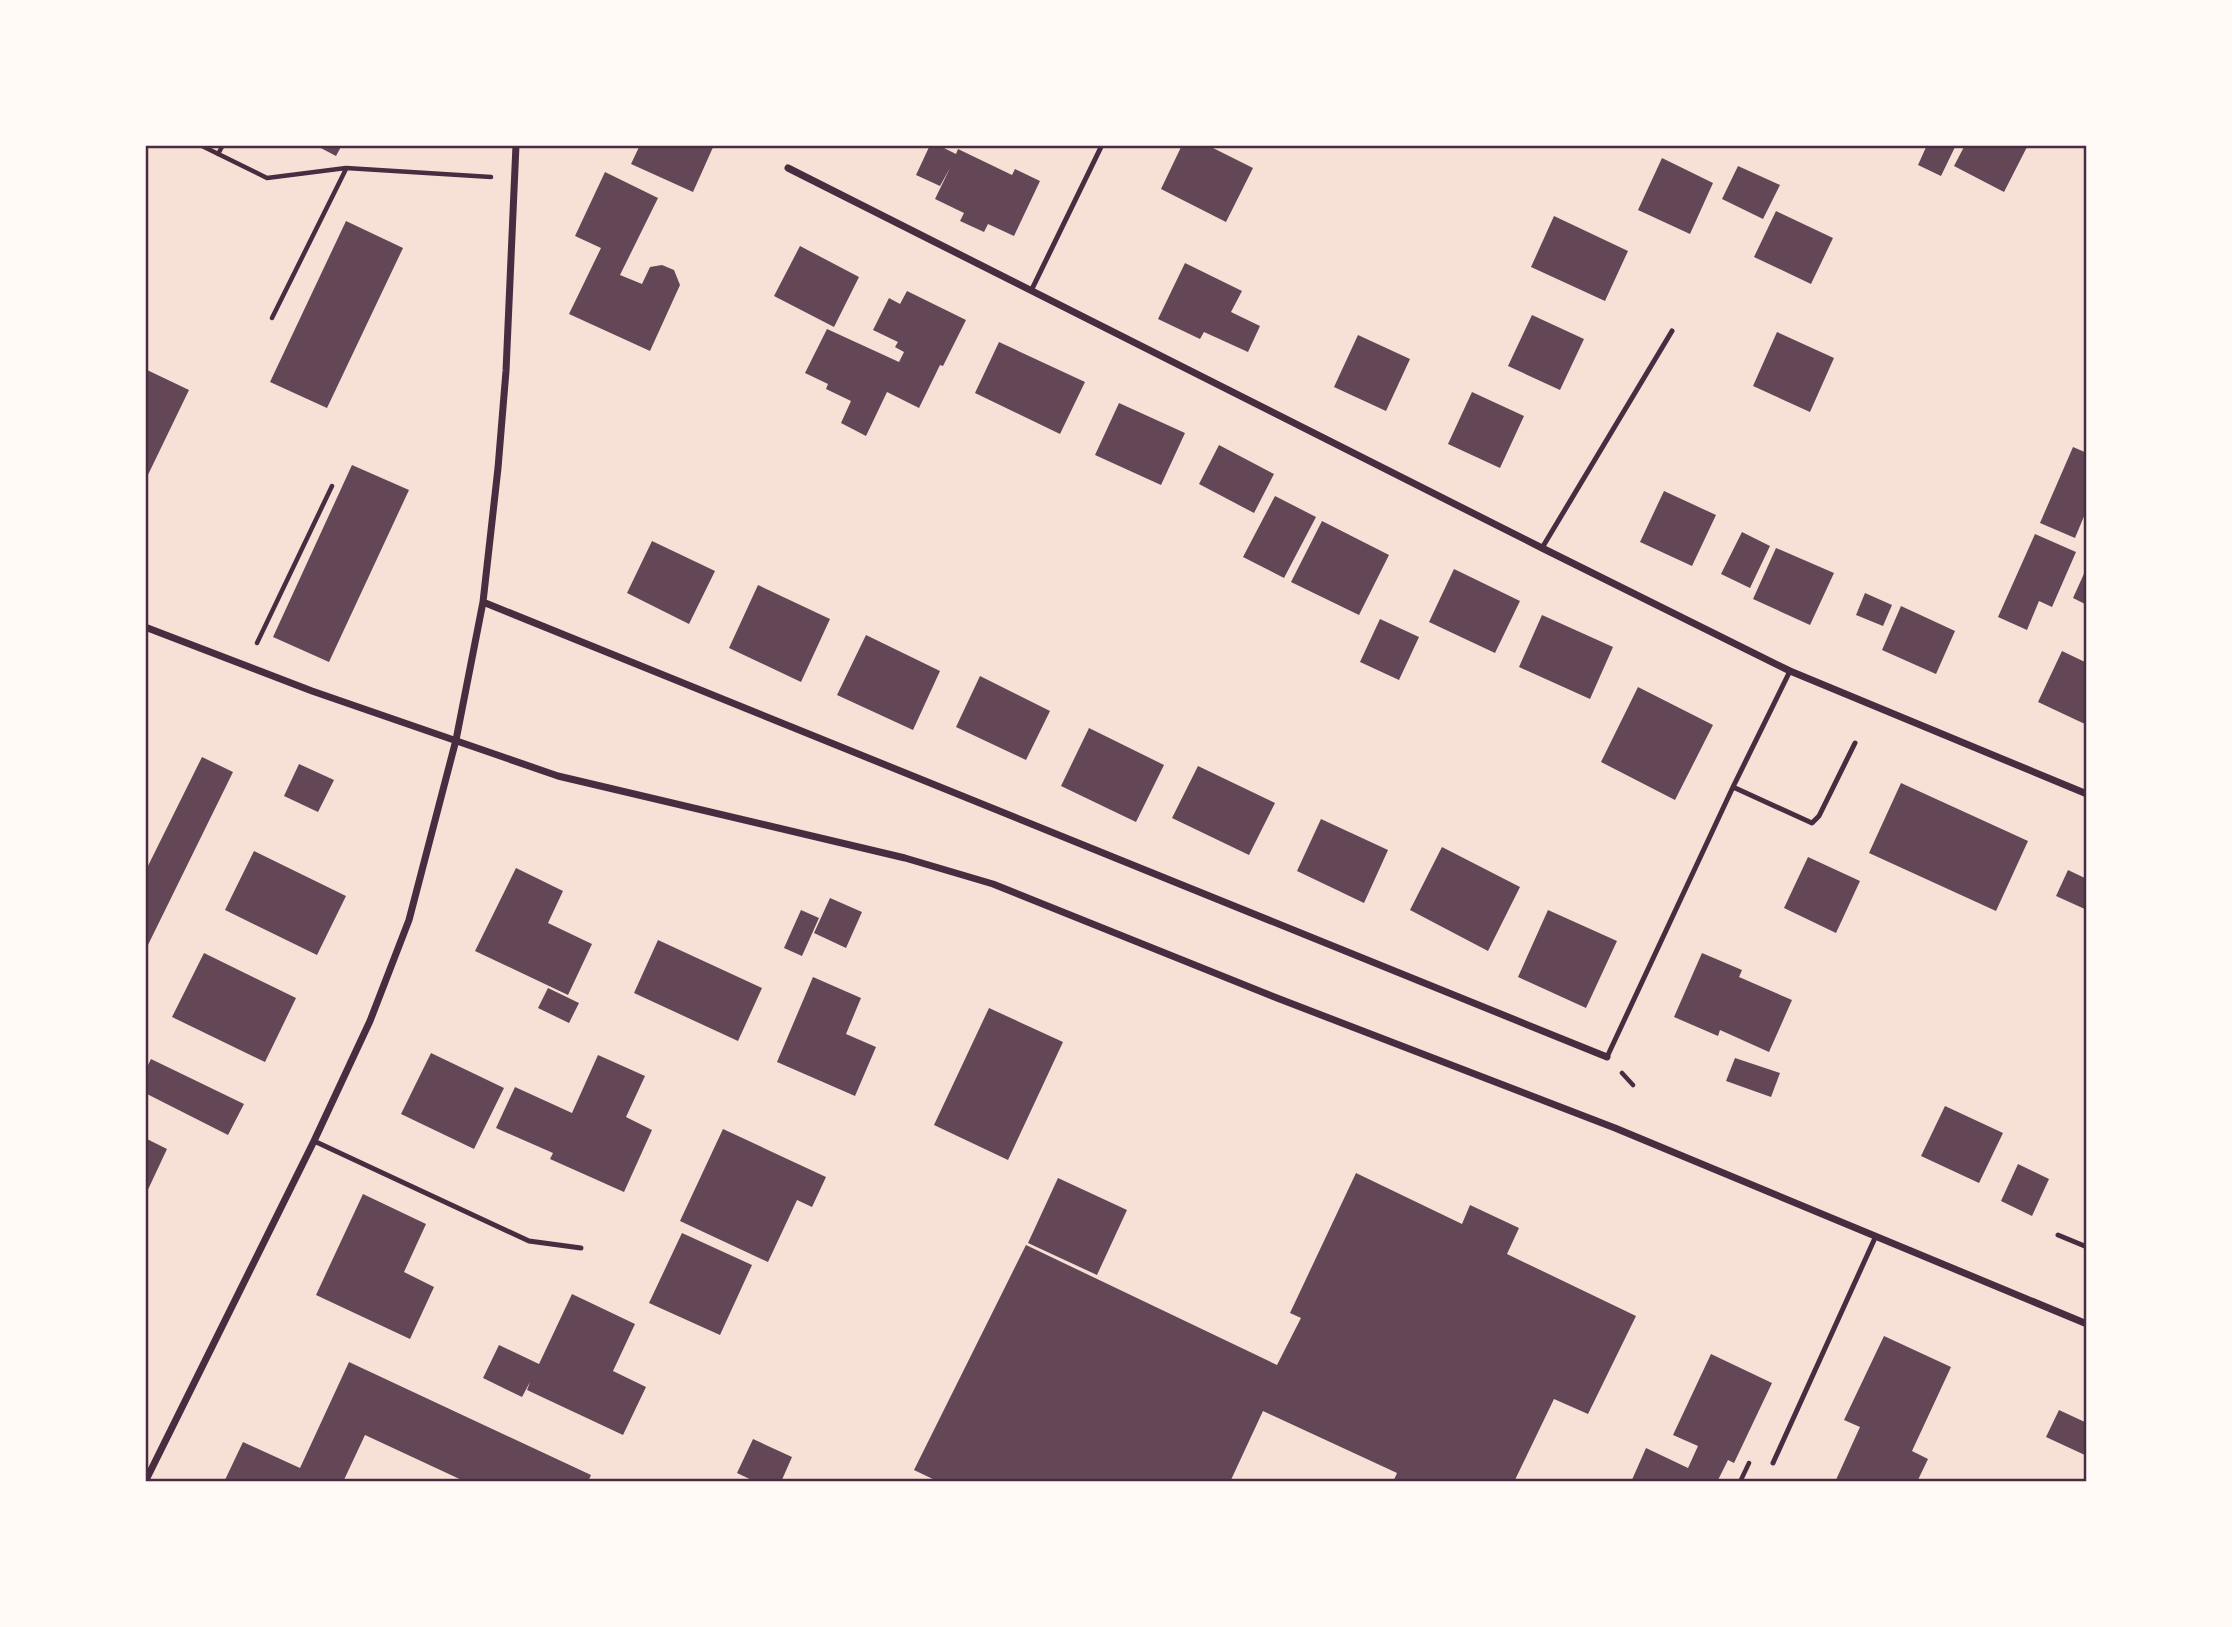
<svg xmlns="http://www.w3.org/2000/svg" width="2232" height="1627" font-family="Quicksand,sans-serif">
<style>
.building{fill:#644757}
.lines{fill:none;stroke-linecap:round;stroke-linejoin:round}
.path{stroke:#4a2c40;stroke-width:4.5}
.service{stroke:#4a2c40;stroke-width:5}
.minor{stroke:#4a2c40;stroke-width:7}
.neatline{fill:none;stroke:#4a2c40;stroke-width:2.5}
</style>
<rect width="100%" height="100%" fill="#f7e1d7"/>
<path class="building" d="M315,145h27l-6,11z
M640,145h74l-21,47 -62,-28z
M930,145h8l18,9 2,-5 54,26 3,-6 25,12 -26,55 -26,-12 -4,8 -24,-11 4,-8 -29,-14 15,-31 -10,18 -24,-11z
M1182,145h25l46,23 -27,54 -65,-33z
M1927,145h29l-15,31 -23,-11z
M1965,145h63l-24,47 -50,-26z
M1662,158l51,25 -23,51 -52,-24z
M1738,166l42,19 -17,34 -41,-20z
M605,172l53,26 -38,77 22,9 8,-17 12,-2 12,5 6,15 -30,66 -81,-37 32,-66 -26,-12z
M1776,211l57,27 -22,46 -57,-27z
M1554,216l74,35 -23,50 -74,-34z
M346,221l57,27 -76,160 -57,-26z
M800,246l59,31 -25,50 -60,-31z
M1185,263l57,28 -11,21 29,14 -12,26 -44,-20 -4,7 -42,-20z
M907,291l59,29 -23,46 -3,-1 -21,43 -32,-16 -21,44 -25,-13 10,-22 -25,-12 2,-5 -23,-11 22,-44 72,33 5,-10 -9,-5 3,-5 -25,-12 16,-32 11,6z
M1532,315l52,24 -24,51 -52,-24z
M1777,332l57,26 -24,54 -57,-26z
M1358,335l52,24 -24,52 -52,-24z
M999,342l86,40 -25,52 -85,-41z
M145,369l44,21 -44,91z
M1472,392l52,24 -24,52 -52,-24z
M1119,403l66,30 -24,52 -66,-30z
M1219,445l55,29 -20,39 -55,-29z
M2073,447l14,6v56l-12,29 -35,-15z
M352,465l57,25 -80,172 -56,-25z
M1664,491l52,24 -24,51 -52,-24z
M1275,496l41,21 -32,61 -41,-21z
M1322,521l67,34 -30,60 -68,-33z
M1742,532l28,14 -20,42 -29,-14z
M2035,534l41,18 -24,55 -13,-6 -12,29 -29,-13z
M652,541l63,30 -26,53 -62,-31z
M1776,548l58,25 -24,52 -57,-26z
M2087,567v38l-14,-7z
M1454,569l66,32 -25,52 -66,-31z
M758,585l72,34 -29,63 -72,-34z
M1865,593l27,12 -9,21 -27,-11z
M1901,606l54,25 -19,43 -54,-24z
M1542,615l71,32 -23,52 -71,-32z
M1380,619l39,18 -20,43 -39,-18z
M866,635l74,36 -27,59 -76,-35z
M2062,651l25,12v62l-49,-23z
M980,676l70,35 -24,49 -70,-33z
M1638,687l75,38 -38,75 -74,-38z
M1089,728l75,37 -28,57 -75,-36z
M202,757l31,15 -88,179v-79z
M299,764l35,16 -16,32 -34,-16z
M1198,766l77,37 -26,52 -77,-37z
M1901,783l127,58 -32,70 -127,-58z
M1321,819l67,31 -24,53 -67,-32z
M1442,847l78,40 -32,64 -78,-41z
M254,851l92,45 -29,59 -92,-45z
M1808,857l52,24 -24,52 -52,-25z
M516,868l47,23 -15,32 44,21 -24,51 -93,-44z
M2068,870l19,9v31l-31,-14z
M830,898l32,14 -16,36 -32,-15z
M801,910l18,8 -17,38 -18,-8z
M1548,910l69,31 -31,67 -68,-31z
M658,940l104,48 -24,53 -104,-48z
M204,953l92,45 -31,64 -93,-45z
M1702,953l40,17 -3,7 53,23 -23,52 -49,-22 -2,6 -44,-19z
M813,977l48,21 -15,36 30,13 -21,49 -78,-34z
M548,988l31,15 -10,20 -31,-15z
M989,1008l74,34 -55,118 -74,-35z
M431,1053l73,35 -30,61 -73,-35z
M598,1055l47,21 -19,41 26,13 -28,62 -74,-33 3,-6 -57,-25 19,-41 57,26z
M1735,1058l45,15 -9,24 -45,-16z
M151,1059l93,45 -16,31 -83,-42v-22z
M1945,1106l58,27 -24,50 -58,-27z
M723,1129l103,48 -14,30 -15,-7 -29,62 -88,-41z
M145,1138l22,11 -22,47z
M2018,1164l31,15 -17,37 -31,-15z
M1356,1173l106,51 8,-19 49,23 -12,26 129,62 -48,98 -34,-15 -40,83h-121l4,-9 -134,-62 -33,71h-291l-25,-12 112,-225 251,120 24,-47 -11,-5z
M1058,1178l69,32 -30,65 -69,-32z
M363,1194l63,30 -22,48 30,15 -24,52 -94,-44z
M682,1233l70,32 -32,70 -71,-32z
M572,1294l63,30 -22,47 33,16 -23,48 -96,-45 3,-8 -8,15 -39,-19 16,-33 40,19z
M1884,1336l67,31 -39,84 16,8 -11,23h-82l25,-55 -16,-7z
M1711,1354l61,29 -38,80 -6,-3 -11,22h-86l15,-34 42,20 10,-22 -25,-11z
M349,1362l242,113 -3,7h-122l-101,-47 -22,47h-119l19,-40 57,26z
M2059,1410l28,13v33l-41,-19z
M753,1439l39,18 -11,25h-25l-19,-9z"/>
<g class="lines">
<path class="path" d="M200,145l67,33 79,-10 145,9
M218,154l5,-9
M272,318l74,-149
M257,643l75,-157
M1622,1073l11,12
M1740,1482l9,-19"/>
<path class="service" d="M1032,289l70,-144
M1542,548l130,-217
M1733,787l79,36 7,-7 36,-73
M1607,1057l126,-270 57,-116
M314,1141l215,100 52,7
M2058,1235l29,12
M1773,1463l102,-225"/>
<path class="minor" d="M788,168l754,380 248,123 297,123
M483,602l1124,455
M145,627l167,64 246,85 347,82 88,26 284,114 338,130 472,196
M145,1482l169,-341 56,-120 39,-101 47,-180 27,-138 15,-134 8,-97 10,-226"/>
</g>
<rect width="2232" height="1627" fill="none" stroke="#fffaf5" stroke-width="294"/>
<rect x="147" y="147" width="1938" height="1333" class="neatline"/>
</svg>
